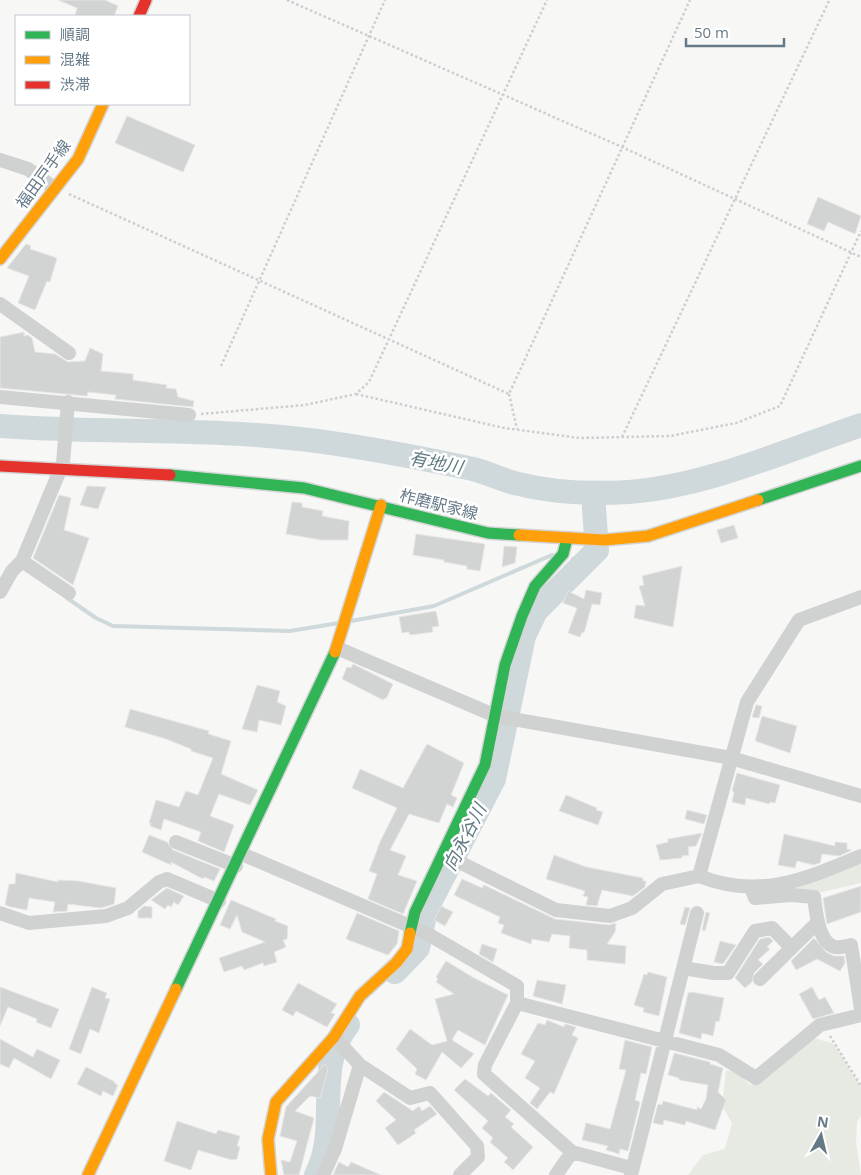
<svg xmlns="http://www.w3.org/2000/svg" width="861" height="1175" font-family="'Open Sans','Noto Sans JP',sans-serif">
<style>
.green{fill:#e6eae3}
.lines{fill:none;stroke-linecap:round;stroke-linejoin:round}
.stream{stroke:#cfd8da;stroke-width:4}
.river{stroke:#cfd8da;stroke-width:24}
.building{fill:#d2d3d3;stroke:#e6e6e5}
.fast-casing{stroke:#d3d5d5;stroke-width:14}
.slow-casing{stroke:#d3d5d5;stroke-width:14}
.jam-casing{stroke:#d3d5d5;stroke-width:14}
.path{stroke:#cccecf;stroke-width:2.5;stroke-dasharray:2.5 2.5;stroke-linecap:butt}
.street{stroke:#d0d2d2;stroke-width:14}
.fast{stroke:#30b455;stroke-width:11}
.slow{stroke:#ff9f0a;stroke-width:11}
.jam{stroke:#e5322d;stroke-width:11}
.labels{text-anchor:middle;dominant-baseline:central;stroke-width:5;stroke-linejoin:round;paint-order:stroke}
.street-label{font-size:16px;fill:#657987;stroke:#fff}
.water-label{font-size:18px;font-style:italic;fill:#607b83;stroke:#fff}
</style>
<rect width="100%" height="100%" fill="#f7f7f5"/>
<path class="green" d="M861,860v23l-43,10 -56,2z
M811,1037l23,7 27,43v29l-4,6 -1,20 5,33h-173l15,-20 22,-6 7,-26 -10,-17 4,-35h10l14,14z"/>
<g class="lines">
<path class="stream" d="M573,559l7,7
M67,598l29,20 17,8 177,5 49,-8
M351,621l83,-15 118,-51"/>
<path class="river" d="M0,426c105,8 212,1 317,15 52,7 104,17 156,28 16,4 30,12 46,15 35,9 74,10 110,8 78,-6 158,-42 232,-67
M395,972l23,-24 8,-38 68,-131 30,-143 12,-25 61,-61 -4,-56
M316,1175c25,-47 -3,-108 32,-150"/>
</g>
<path class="building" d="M58,0h47l13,6 -4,10h-39l2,-8z
M127,116l68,29 -12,27 -68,-29z
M818,197l43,19 -6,18 -27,-12 -4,9 -17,-7z
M26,244l5,2 -1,3 27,9 -7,24 -3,-1 -12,29 -17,-7 11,-27 -22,-8z
M24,332v4l4,-1 4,3 3,14 20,2 13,8 17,-1 5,-13 13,6 -2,17 32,3v6l34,5 -1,3 10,1 2,8 16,4 -1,6 -78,-8 1,-4 -28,-3 -1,4 -87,-8v-51z
M87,486l19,1 -8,22 -18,-4z
M59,495l12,3 -7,32 25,8 -16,47 -40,-27z
M292,502l10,1v4l21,4 -1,5 27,5 -1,19h-26l-36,-6z
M734,525l4,13 -17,5 -4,-13z
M416,534l69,10 -5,27 -13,-2v-3l-23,-4v-2l-31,-5z
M504,546l13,1 -2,16 -13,4z
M682,566l-9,61 -39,-9 2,-13 9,1 -6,-20 5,-1 -2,-9z
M586,590l16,3 -2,12 -8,-1 -8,29 -2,-1 -2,5 -12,-4 9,-25 -14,-5 5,-12 16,8z
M436,611l3,15 -7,1 1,5 -23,3 -1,-3 -7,1 -3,-16z
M353,664l40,20 -7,15 -2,-1 -1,2 -41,-21 5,-12 4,1z
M257,685l23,6 -3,11 9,4 -5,19 -22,-5 -2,12 -15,-3z
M756,705l6,1 -3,12 -7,-1z
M130,709l79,22 -1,3 23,7 -10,33 37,16 -8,15 -31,-11 -9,22 24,9 -10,27 -26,-11 3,-9 -37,-13 -3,11 -11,-4 1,-3h-2l7,-23 23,7 7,-16 12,4 15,-37 -22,-7v-2l-25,-10 -41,-12z
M762,716l35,10 -7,27 -35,-12z
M427,744l37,19 -13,32 6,3 -4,9 -6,-3 -8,19 -30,-9 -19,36 16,6 -8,19 19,6 -14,33 -35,-15 9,-25 -8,-3 11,-29 17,-34 -45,-20 8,-19 43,19z
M737,773l43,12 -5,18 -5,-1 -1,2 -23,-6 -1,7 -13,-3 2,-10 -2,-1z
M566,795l31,13 -1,2 7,2 -5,13 -39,-14z
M687,810l20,5 -3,9 -19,-5z
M702,833l-6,13 -8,1 1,8 -7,1v2l-22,2 -4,-15 12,-3v-3z
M784,834l51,12v-4l12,1v6l5,1 -13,6 -17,-2 -2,9 -6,2 -17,-4 -2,7 -17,-3z
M149,835l18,7 6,8 47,19 -6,12 -10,-4 -1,2 -32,-17v3l-29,-13z
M554,855l32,12 57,11v3h3l-1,6 -12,9 -31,-6 -5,16 -11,-1 2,-8 -5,-1 2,-5 -39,-12z
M16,873l42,9v-2l20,1 38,7 -2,16 -13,4 -33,-4 -1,7 -14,1 2,-10 -26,-4 -2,12 -16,-3 -6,-2 4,-21h6z
M462,879l20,9 2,-3 71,34 54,6 7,-2 -1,9 -8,12 19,2 -1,18 -38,-4v-10l-18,-2 1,-12 -18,-2 -3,8 -17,-3 -1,5 -30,-11 3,-8 -6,-2 2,-6 -46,-22z
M861,886v26l-34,12 -4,-26z
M167,888l17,8 -6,9 -4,-3 -3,5 -3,-2 -3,4 -14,-9z
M231,900l45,19 -1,2 13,5 -1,13 -4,1 3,7 -12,5 3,10 -13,4 -1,-3 -19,7 -2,-4 -18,6 -5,-14 46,-16 -23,-10 -5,-17 -7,14 -10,-4z
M144,906l8,1v11h-14v-7z
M441,906l12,6 -8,14 -11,-6z
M685,907l5,1 -5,17 -5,-1z
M706,912l4,1 -5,18 -3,-1z
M357,913l42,18 -2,13 -9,11 -42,-16z
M769,937l4,4 -6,6 3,2 -12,11 5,4 -9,9 -2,9 -7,6 -10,-10 25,-39z
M814,938l12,14 8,4h10l1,7 -5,8 -23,-12 -21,11 -5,-9z
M720,941l16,4 -13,19 -9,-2z
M482,944l15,5 -4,13 -14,-8z
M446,961l28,17 34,17 -23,50 -27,-15 -6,10 22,14 -13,14 -19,-16 -16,28 -11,-6 2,-5 -21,-20 14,-20 22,16 15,-4 -12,-42 19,-5 -18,-12 2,-3 -2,-2z
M648,972l19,5 -8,39 -16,-4 1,-4 -10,-3 10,-31 3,1z
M537,980l29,5 -4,19 -29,-8z
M298,983l39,21 -6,9 4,1 -8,13 -31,-16 -3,5 -11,-6z
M0,987l59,22 -8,19 -15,-6 1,-3 -29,-12 -8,19z
M92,987l15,6 -2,5 5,1 -11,34 -9,-4 -9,25 -12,-5z
M812,987l7,13 6,-3 9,16 -21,6 -14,-25z
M692,992l32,6 -5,24 -3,-1 -3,15 -11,-3 -1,6 -22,-6 9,-40z
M547,1020l17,7 1,-3 11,3 -4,8 6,3 -24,56 -4,-2 -13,17 -7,-6 10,-15 -15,-10 10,-17 -14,-7 17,-31 7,2z
M0,1039l33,18 4,-8 23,11 -9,19 -37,-21 -5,10 -9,-4z
M625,1040l27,7 -6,27 -5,-1 -6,27 5,2 -12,49 -8,-2 -1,5 -13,-4 2,-4 -26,-6 4,-17 24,6 16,-59 -7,-1z
M674,1053l36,9v2l13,4 -5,24 8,8 -11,30 -29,-9 -1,4 -21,-5 -1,5 -10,-2 5,-19 4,1 1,-4 34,9v-3l4,2 5,-10 2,-14 -29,-5v-2l-11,-3z
M325,1064l3,5 -8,29 -10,-2 -15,15 19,7 -15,57h-15l-3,-15 9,2 7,-21 -17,-5 6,-29z
M86,1067l29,15 -1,1 4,2 -5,11 -10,-5 -2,5 -24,-12z
M465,1079l23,17 3,-3 20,17 -6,7 9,7 -3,3 22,20 -20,23 -9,-8 4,-4 -18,-16 3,-4 -11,-10 6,-7 -34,-31z
M384,1092l29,19 6,-5 3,5 8,-5 7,8 -23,16 2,3 -18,12 -13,-17 11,-8 -20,-19z
M177,1121l39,13 2,-4 22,6 -3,10 3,1 -3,12 -5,1 -34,-10 -7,20 -27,-9z
M339,1162l9,5 3,-5 30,13h-48z"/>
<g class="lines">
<defs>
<path id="fast" d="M170,475l134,13 184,45 31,2
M758,500l103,-34
M410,933l5,-21 70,-147 20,-100 17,-49 13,-30 28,-32 4,-15
M176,989l159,-337"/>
<path id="slow" d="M0,259l78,-100 25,-55
M519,535l85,5 44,-4 110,-36
M335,652l46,-147
M88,1175l88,-186
M271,1175l-3,-36 8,-37 58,-65 26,-41 36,-33 11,-14 3,-16"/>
<path id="jam" d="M139,16l7,-16
M0,466l170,9"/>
</defs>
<use href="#fast" class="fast-casing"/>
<use href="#slow" class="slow-casing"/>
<use href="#jam" class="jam-casing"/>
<path class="path" d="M287,0l335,147 239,110
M69,194l440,200 181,-394
M221,366l164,-366
M356,394l148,34 76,10 90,-2 66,-13 44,-17 81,-175
M509,394l8,35
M201,414l104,-9 51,-11 13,-12 178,-382
M622,437l207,-436
M830,1036l31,50"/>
<path class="street" d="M0,160l28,9 26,19
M0,304l69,49
M0,397l189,18
M68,402l-5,61 -41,98 47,32
M0,592l12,-21 10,-10
M337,648l159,68 235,42 130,38
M176,842l60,24
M242,854l184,79 91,53v17l-32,62 -1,9 88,78 59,16
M443,854l113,56 54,6 22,-8 30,-24 37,-8 48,-174 52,-82 62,-23
M699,876c60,24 107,3 162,-20
M751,888l4,10 36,-3 23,2c2,14 4,46 21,50 4,1 12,-1 16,-2l10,64
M0,913l29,10 77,-7 22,-8 31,-26 8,-3 52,22
M683,968l31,5h14l27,-42 17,-3 19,19
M760,979l58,-57
M517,1003l202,52 37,23 64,-53 41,-10
M334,1037l26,28 50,33 20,-5 47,53 1,11 -18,18
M323,1175l12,-26 25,-84
M556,1175l16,-23
M631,1175l66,-262"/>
<use href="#fast" class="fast"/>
<use href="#slow" class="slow"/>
<use href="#jam" class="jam"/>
</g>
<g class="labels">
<g class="street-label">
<text transform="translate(43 174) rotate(-54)">福田戸手線</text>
<text transform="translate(439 504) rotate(14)">柞磨駅家線</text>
</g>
<g class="water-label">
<text transform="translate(436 462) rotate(11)">有地川</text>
<text transform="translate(464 837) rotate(-63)">向永谷川</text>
</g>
</g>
<rect x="15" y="15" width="175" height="90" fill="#ffffff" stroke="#c1c9cf"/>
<rect x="25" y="31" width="25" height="8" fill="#30b455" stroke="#c1c9cf"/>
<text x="60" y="40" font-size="15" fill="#657987">順調</text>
<rect x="25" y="56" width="25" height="8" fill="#ff9f0a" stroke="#c1c9cf"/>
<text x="60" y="65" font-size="15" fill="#657987">混雑</text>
<rect x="25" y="81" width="25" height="8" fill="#e5322d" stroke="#c1c9cf"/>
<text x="60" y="90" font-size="15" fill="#657987">渋滞</text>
<g transform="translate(821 1135) rotate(8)" stroke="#ffffff" stroke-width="4" paint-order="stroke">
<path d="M0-4L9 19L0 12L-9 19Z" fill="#657987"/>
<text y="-8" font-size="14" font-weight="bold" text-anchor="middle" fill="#657987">N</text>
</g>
<path d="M686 38v8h98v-8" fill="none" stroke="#657987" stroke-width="2.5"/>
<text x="694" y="38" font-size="15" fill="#657987" stroke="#ffffff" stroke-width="4" paint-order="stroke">50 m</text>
</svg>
